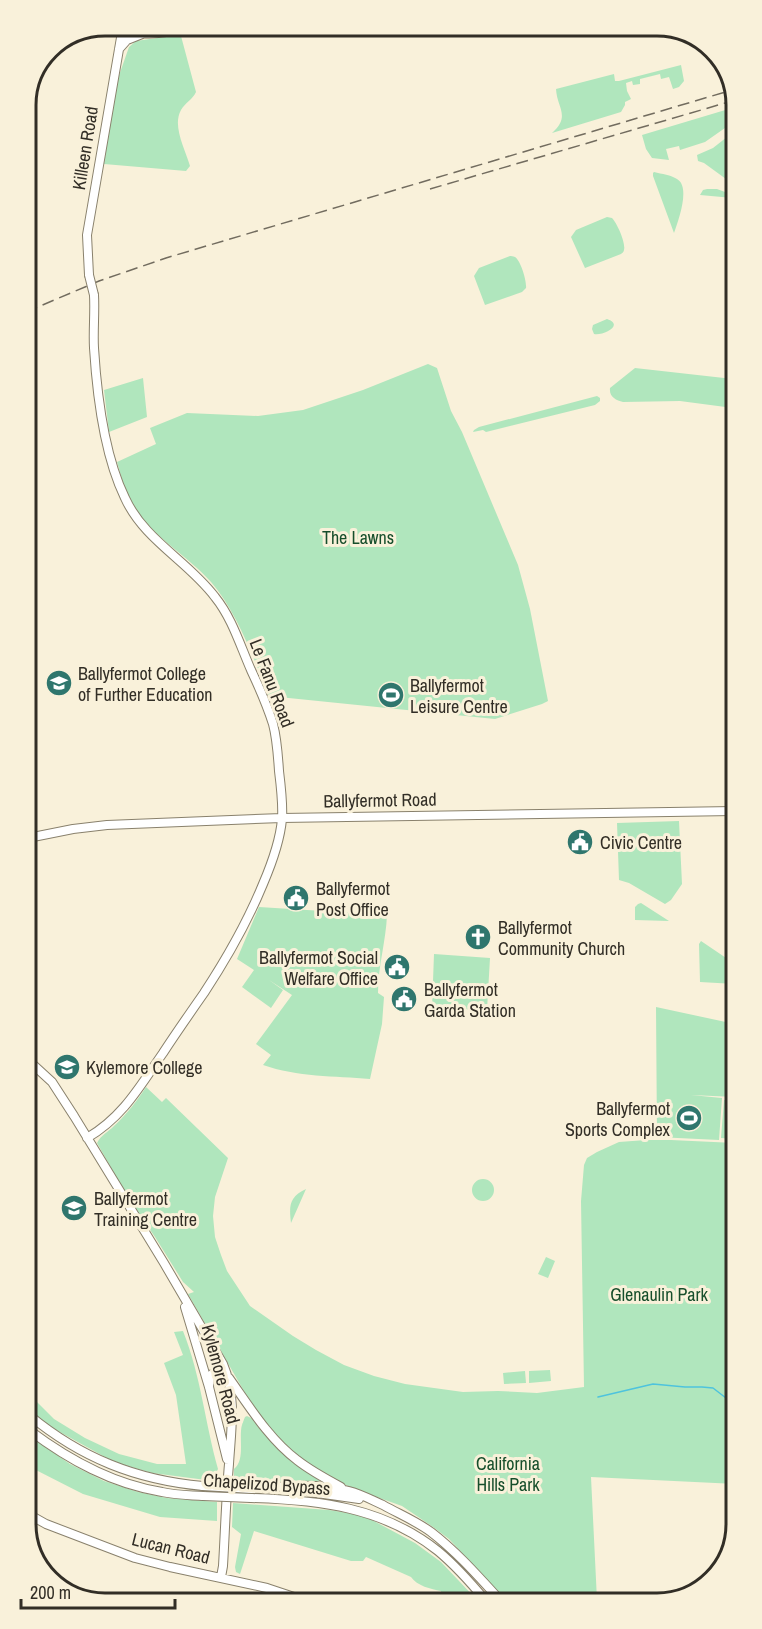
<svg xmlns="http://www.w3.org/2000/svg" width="762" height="1629" font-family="'Archivo Narrow',sans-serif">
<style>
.green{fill:#b0e6bd}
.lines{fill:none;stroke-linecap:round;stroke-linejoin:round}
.stream{stroke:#4ec3dd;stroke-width:1.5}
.secondary-casing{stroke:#89816c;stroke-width:10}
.secondary{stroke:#fff;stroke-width:8}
.rail{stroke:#726c5f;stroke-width:1.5;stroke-dasharray:12 6;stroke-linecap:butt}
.secondary-bridge-casing{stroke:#89816c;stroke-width:10;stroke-linecap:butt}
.secondary-bridge{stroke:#fff;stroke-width:8}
.labels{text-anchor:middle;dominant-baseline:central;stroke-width:6;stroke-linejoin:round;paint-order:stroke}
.street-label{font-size:18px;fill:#322e26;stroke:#f9f1da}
.park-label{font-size:18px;fill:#164e2b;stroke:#f9f1da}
.poi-label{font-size:18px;fill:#322e26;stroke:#f9f1da;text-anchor:start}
.rim{fill:none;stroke:#322e26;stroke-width:3}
</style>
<rect width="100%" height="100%" fill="#f9f1da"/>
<path class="green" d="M178,35l3,1 15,56c-3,7 -11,11 -15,18 -9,16 4,39 9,56l-4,5 -82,-7 12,-80 13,-37 7,-6z
M681,65l3,16 -5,6 -6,2 -4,-12 -8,2 -1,-5 -20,5v5l-7,1 -1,-4 -6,2 1,8 4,8 -6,3v3l-4,7 -69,21c19,-17 5,-25 4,-44l58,-15 1,7h4z
M732,108v19l-7,1 -20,14 -25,8 -1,-4 -13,3 3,11 -17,-2 -6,-9 -4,-14z
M727,137l4,1 -5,41 -22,-16 -6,-2 -1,-6 16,-7z
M654,172c8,2 17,3 23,7 14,8 1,42 -3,54l-21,-57v-3z
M707,189h10l16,6v3l-33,-3 3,-5z
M607,217l5,1c5,5 14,25 12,32 0,2 -2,3 -3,4l-36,14 -14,-31 5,-7z
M510,256c1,0 3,0 5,1 6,4 12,25 11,31l-4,4 -37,13 -11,-29 5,-8z
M607,319c18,6 -4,17 -13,15l-2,-5 1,-4z
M428,364l9,4 14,43 11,21 56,133 12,44 18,92 -6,3 -47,15 -226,-23c-15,-37 -32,-84 -58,-114 -24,-27 -59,-45 -78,-77 -8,-13 -12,-29 -16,-43l39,-18 -6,-16 37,-15 71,3 45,-6 60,-20z
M635,368l98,11v29l-53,-7 -57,1c-7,-2 -14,-5 -13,-14z
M143,378l4,39 -38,15 -5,-42z
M597,396l3,2v3l-5,4 -109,27 -3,-2 -10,2 1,-2 5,-3z
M679,821l3,63 -11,16 -6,4 -36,-21 -10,-3 -2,-57z
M641,903l28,18 -34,-1v-13l3,-3z
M259,907l128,8c-1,26 -9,51 -9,78l6,4 -2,27 -12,55c-35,-3 -73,-2 -107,-14l8,-10 -15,-11 36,-49 -23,-15 14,10 -12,18 -29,-21 12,-17 -17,-11z
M701,941l34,23v20l-35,-2 -1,-38z
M434,954l56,4 -3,52 -55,-2z
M656,1007l79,17v73l-44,-2 31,3 -3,42 -62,-3z
M146,1087l16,15 4,-4 62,60 -13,39 -2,19 2,21 6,18 6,16 23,35 43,30 23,14 28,15 30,11 31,8 58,8 35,-1 39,2 47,-6 -3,-186 3,-36 3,-7 10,-6 22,-10 27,-2h25l64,3 1,341 -145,-7 6,123h-91l-57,-61 -16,-12 -31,-21 -45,-16 -27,-12 -39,-27 -16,-16 -23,-30 -64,-111 6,-2 -11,-10 -28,-45 -28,-41 -30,-53c4,-8 11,-11 17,-17 13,-12 23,-25 32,-39z
M724,1100l11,1v38l-14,-1z
M472 1190a11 11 0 1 1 22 0a11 11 0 1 1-22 0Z
M306,1189l-15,34c-2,-17 -2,-26 15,-34z
M546,1257l9,4 -7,17 -10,-4z
M183,1331c18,45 22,92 35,138l-1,2 -5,3 -6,6 -54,-7 -38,-11 -67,-37 -18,-16v-15l25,25 31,19 34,16 38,10h29l-10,-69 -12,-32 19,-8 -9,-23z
M550,1370l1,11 -22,2v-12z
M525,1371l1,12 -22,1 -1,-11z
M247,1416l8,4 3,7 6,7 42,37 17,12 -1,3 -88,-5v-12c10,-8 6,-26 7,-38 0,-5 2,-9 4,-14z
M30,1436l40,28 34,17 34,11 29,6 50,4v19l-57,-4 -77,-23 -53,-27z
M233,1503l96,7 25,4 18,6 43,23 26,19 37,39h-38l1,-10c-10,-2 -24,-5 -30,-14l-45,-20 -3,4h-12l-97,-30 -13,40 -1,3 -4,-2 -1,-5 6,-33 -9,-7z"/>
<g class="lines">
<path class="stream" d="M598,1397l55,-13 32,3h17l11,1 13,10 10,3"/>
<defs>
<path id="secondary" d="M122,30c20,5 43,5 62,-4
M119,49l8,-9 15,-6
M89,275l-2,-40 36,-209
M28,838l45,-9 34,-4 175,-7 452,-7
M28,1060l24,22 22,34 90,147 59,101c14,33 8,66 6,100 -3,34 -4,68 -6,102l-2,11
M87,1138c36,-21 53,-52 76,-85 13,-20 27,-40 41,-60 23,-35 43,-70 59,-109 9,-21 17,-42 19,-65 1,-15 -1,-32 -3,-48 -1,-16 -2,-32 -6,-47 -6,-19 -14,-37 -22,-54 -11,-25 -19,-52 -36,-73 -27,-36 -71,-57 -90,-99 -21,-43 -28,-102 -31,-150 -1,-17 1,-35 0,-53
M185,1307l24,80 18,72
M209,1387l1,-9 2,-4 9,-2 8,6c20,28 40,61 68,82 14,11 29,19 44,27
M29,1415c52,43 107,65 174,71
M29,1430c40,30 83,54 133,62 13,3 27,3 41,4
M252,1489c32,-3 66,-6 97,2 12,3 23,9 34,14 16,9 33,16 48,27 26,20 47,44 69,68
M310,1492l49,7
M251,1498c68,2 132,9 187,53 18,15 33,32 48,50
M30,1515l16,9 89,34 35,9 97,21 42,14"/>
</defs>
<use href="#secondary" class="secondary-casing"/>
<use href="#secondary" class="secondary"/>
<path class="rail" d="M430,189l302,-88
M26,312l73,-31 67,-23 566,-168"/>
<defs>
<path id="secondary-bridge" d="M89,275l5,20
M203,1486l49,3
M203,1496l48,2"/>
</defs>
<use href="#secondary-bridge" class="secondary-bridge-casing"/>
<use href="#secondary-bridge" class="secondary-bridge"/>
</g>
<defs>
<symbol id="university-disc" viewBox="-11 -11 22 22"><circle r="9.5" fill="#2f766d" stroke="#f9f1da"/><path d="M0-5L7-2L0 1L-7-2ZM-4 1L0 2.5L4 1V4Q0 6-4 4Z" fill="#fff"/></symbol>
<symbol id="stadium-disc" viewBox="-11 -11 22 22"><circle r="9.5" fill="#2f766d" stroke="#f9f1da"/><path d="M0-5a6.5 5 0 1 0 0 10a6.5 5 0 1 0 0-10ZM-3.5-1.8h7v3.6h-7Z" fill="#fff"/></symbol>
<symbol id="civic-disc" viewBox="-11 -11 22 22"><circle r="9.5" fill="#2f766d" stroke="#f9f1da"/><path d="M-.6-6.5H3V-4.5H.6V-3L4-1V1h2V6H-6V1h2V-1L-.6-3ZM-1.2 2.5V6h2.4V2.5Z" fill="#fff"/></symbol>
<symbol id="church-disc" viewBox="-11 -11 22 22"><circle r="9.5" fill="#2f766d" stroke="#f9f1da"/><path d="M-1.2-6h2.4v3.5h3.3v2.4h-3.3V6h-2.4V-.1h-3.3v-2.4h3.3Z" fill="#fff"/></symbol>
</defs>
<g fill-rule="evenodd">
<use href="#university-disc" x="44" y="668" width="30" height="30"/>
<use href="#stadium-disc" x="376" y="680" width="30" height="30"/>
<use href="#civic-disc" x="565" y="827" width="30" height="30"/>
<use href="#civic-disc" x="281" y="883" width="30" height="30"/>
<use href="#church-disc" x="463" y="922" width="30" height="30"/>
<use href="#civic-disc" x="382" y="952" width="30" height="30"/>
<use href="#civic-disc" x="389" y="984" width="30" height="30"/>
<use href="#university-disc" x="52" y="1052" width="30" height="30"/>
<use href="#stadium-disc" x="674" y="1103" width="30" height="30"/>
<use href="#university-disc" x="59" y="1193" width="30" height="30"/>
</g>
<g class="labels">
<g class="street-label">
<text transform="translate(85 148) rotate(-81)">Killeen Road</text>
<text transform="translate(272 683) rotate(69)">Le Fanu Road</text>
<text transform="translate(380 800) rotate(-1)">Ballyfermot Road</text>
<text transform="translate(221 1374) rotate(75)">Kylemore Road</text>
<text transform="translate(267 1484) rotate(4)">Chapelizod Bypass</text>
<text transform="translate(171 1548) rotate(14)">Lucan Road</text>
</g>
<g class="park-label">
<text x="358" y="537">The Lawns</text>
<text x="659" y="1294">Glenaulin Park</text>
<text x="508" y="1463">California<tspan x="508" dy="21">Hills Park</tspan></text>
</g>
<g class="poi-label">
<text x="78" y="673">Ballyfermot College<tspan x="78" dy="21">of Further Education</tspan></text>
<text x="410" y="685">Ballyfermot<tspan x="410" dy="21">Leisure Centre</tspan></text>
<text x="600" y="842">Civic Centre</text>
<text x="316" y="888">Ballyfermot<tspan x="316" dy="21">Post Office</tspan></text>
<text x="498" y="927">Ballyfermot<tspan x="498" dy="21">Community Church</tspan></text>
<text x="378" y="957" text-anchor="end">Ballyfermot Social<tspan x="378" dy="21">Welfare Office</tspan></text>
<text x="424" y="989">Ballyfermot<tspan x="424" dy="21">Garda Station</tspan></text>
<text x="86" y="1067">Kylemore College</text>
<text x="670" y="1108" text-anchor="end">Ballyfermot<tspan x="670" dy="21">Sports Complex</tspan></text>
<text x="94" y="1198">Ballyfermot<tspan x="94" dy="21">Training Centre</tspan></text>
</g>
</g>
<path d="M0 0H762V1629H0ZM105 36H657A69 69 0 0 1 726 105V1524A69 69 0 0 1 657 1593H105A69 69 0 0 1 36 1524V105A69 69 0 0 1 105 36Z" fill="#f9f1da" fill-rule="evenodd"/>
<path class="rim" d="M105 36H657A69 69 0 0 1 726 105V1524A69 69 0 0 1 657 1593H105A69 69 0 0 1 36 1524V105A69 69 0 0 1 105 36Z"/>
<path d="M21 1599v9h154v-9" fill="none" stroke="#322e26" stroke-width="3"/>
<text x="30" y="1599" font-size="18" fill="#322e26" stroke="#f9f1da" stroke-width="4.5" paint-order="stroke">200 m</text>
</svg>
